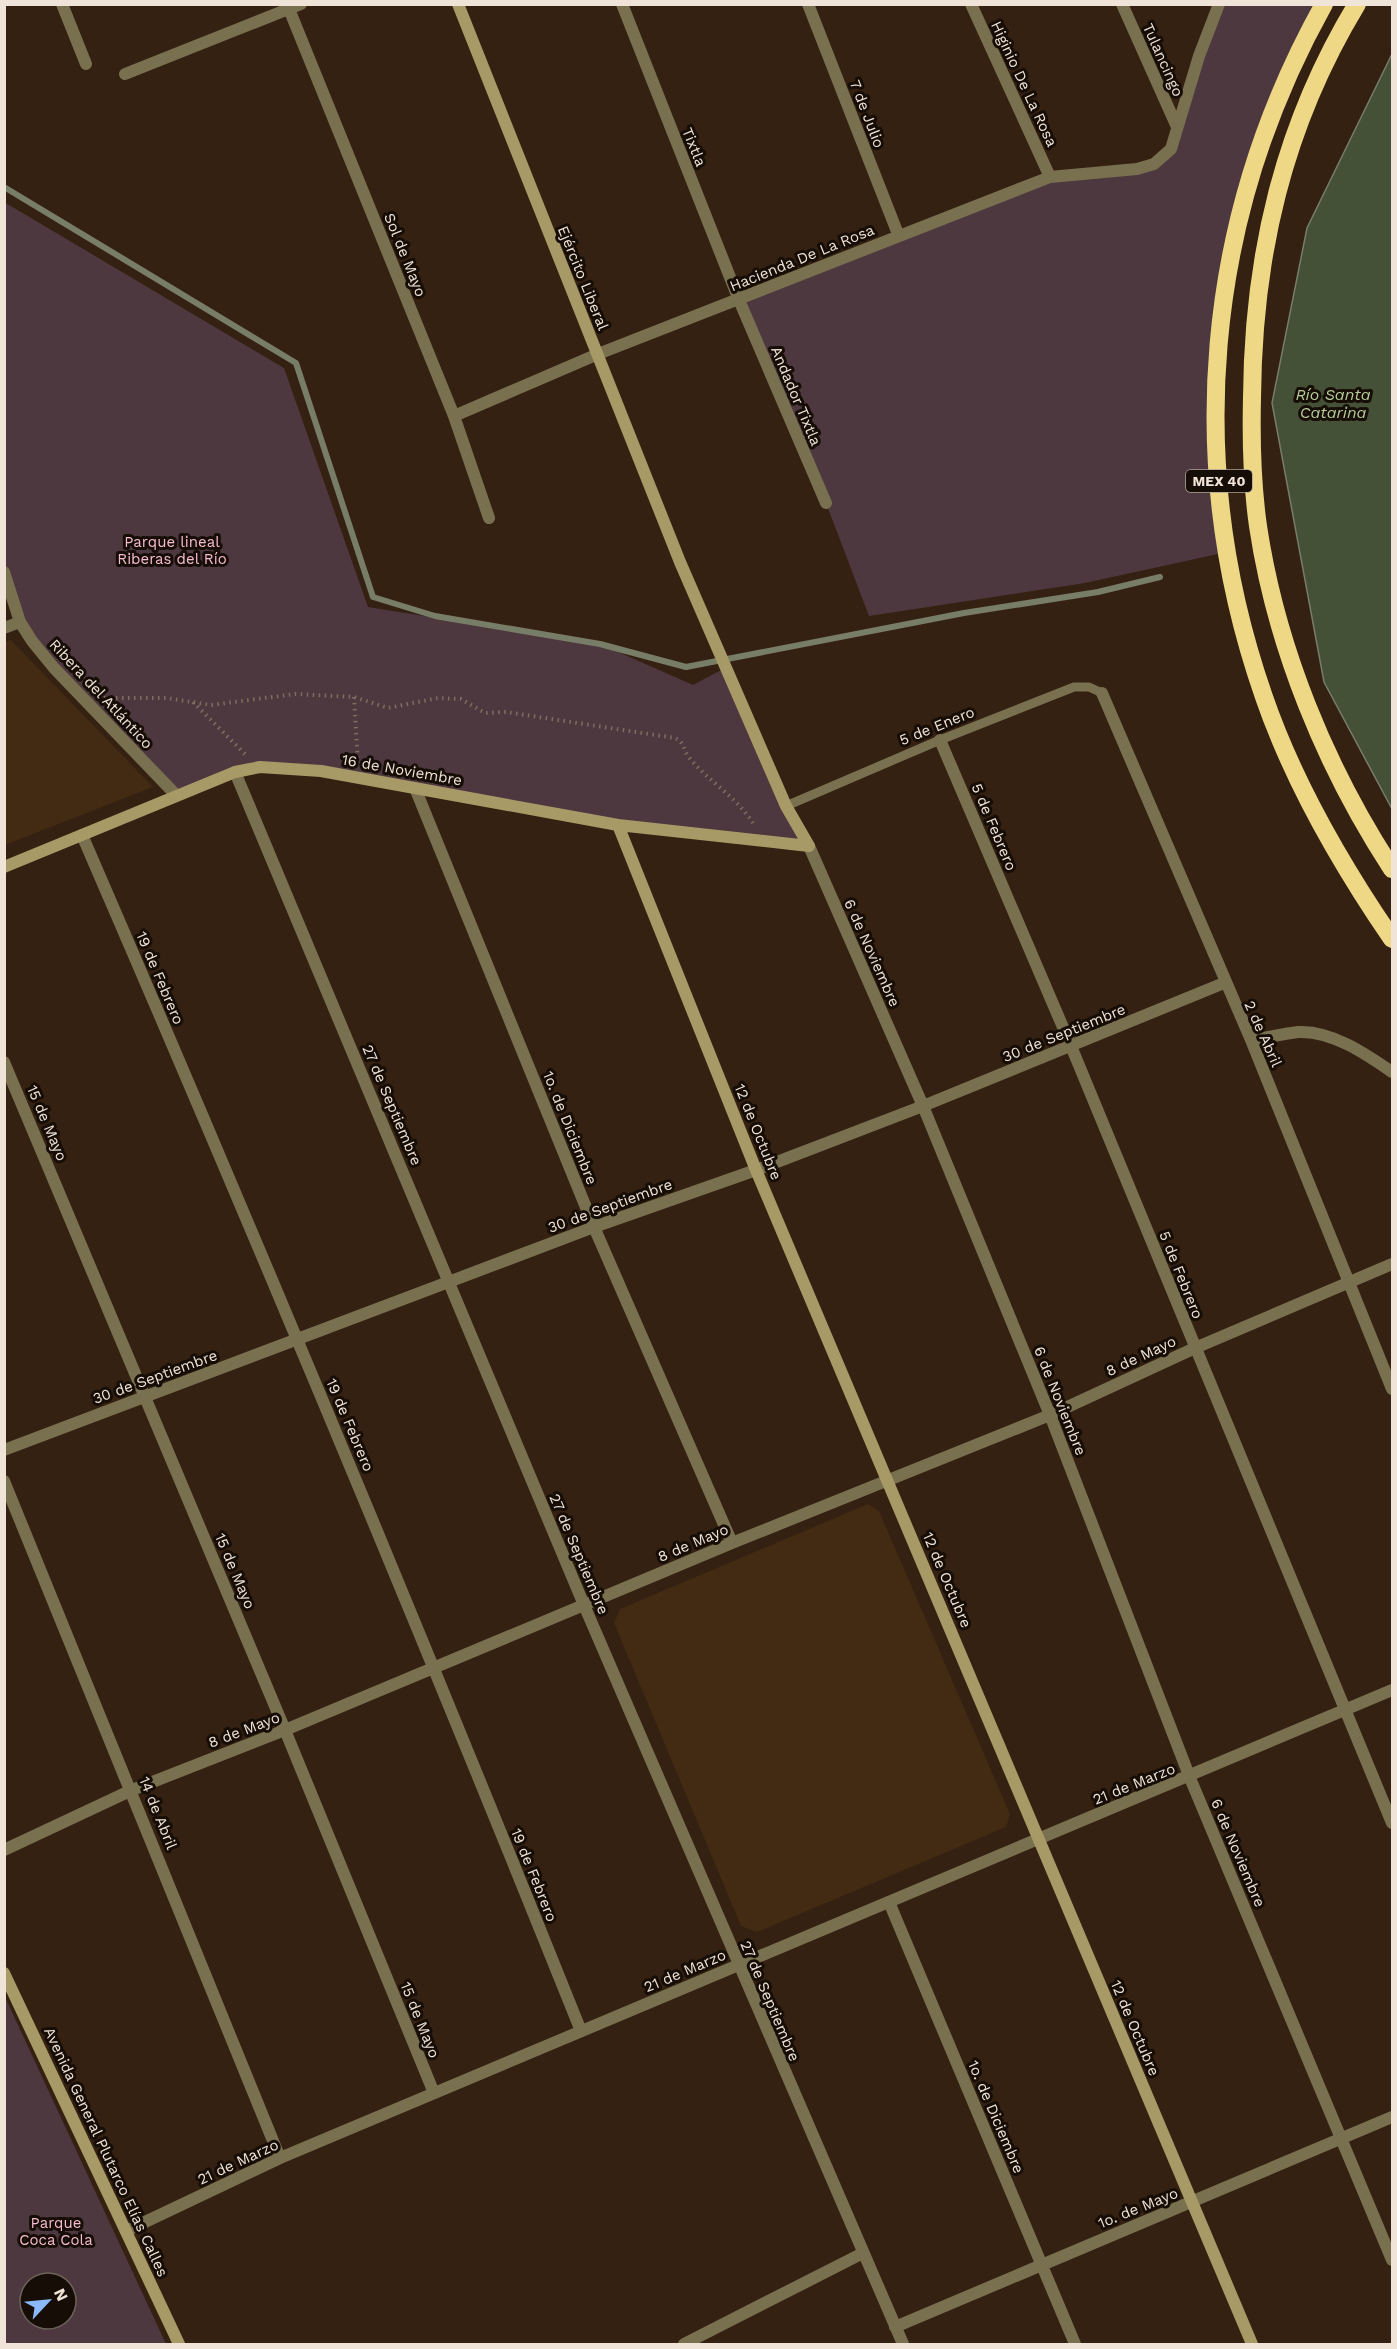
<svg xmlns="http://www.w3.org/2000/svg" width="1397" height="2349" font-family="'Work Sans',sans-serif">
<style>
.built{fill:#422a13}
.green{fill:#4d383f;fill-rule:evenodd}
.water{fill:#455137;stroke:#787d67;stroke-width:1.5}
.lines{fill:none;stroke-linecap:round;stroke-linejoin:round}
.stream{stroke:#787d67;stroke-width:6}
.path{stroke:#7f6e60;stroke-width:4;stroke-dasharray:1.5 4.5;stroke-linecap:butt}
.lane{stroke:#797050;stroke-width:9}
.street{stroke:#797050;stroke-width:12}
.secondary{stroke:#a89a67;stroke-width:12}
.highway{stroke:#eed886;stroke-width:18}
.labels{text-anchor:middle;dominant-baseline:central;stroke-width:6;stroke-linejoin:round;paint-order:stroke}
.shield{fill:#160d06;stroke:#afa399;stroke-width:1.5}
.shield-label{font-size:14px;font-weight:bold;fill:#f0e3d8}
.street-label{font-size:15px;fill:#f0e3d8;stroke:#160d06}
.park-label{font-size:15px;fill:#f8bcd1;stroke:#160d06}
.water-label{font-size:16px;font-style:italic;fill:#b6ce9a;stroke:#160d06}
</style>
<rect width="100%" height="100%" fill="#342111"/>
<path class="built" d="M11,640l142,147 -148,58 -1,-203z
M868,1504l11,7 131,303 -4,13 -249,105 -16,-6 -127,-303 6,-14z"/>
<path class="green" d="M1222,5h104l-89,222 -21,214 11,111 -142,31 -216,33 -43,-113 -87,-203 311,-123 87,-8 30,-14z
M4,202l280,166 84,239 232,37 93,41 34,-18 82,179 -191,-21 -364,-63 -78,33 -144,-154 -27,-67z
M5,1997l161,347h-161zM30,2283h36v36h-36z"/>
<path class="water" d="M1392,54v755l-68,-127 -52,-279 35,-175z"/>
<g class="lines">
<path class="stream" d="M4,187l292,176 77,234 62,19 165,28 86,23 278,-54 134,-21 62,-15"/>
<path class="path" d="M354,697l4,66
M104,698h62l45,7 84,-11 59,3 34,11 50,-10 23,1 24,14 21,-1 169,26c9,4 8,10 13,18 18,24 46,38 65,67
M193,702l52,52"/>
<path class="lane" d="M786,806l154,-66 134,-53h15l13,6"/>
<path class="street" d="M62,4l24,60
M287,4l167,412 35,102
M622,4l117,296 87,203
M808,4l90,230
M971,4l79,173
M1122,4l55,123
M125,74l176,-70
M454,416l144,-62 452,-177 87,-8 17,-5 17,-15 28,-93 20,-52
M4,572l16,50 12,19 22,27 122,127
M4,628l16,-6
M1102,693l149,347 141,349
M940,740l131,306 321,777
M235,772l349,833 319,739
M415,788l179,439 138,316
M82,835c172,397 338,795 499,1196
M809,846l114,260 127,309 140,363 202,482
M1251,1040c15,-2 31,-6 47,-8 33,-2 68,22 94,40
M4,1062l281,668 149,363
M4,1450l590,-223 162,-57 167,-64 301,-123
M4,1481l276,677
M4,1850l128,-60 153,-60 447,-187 318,-128 145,-67 197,-84
M889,1902l186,442
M126,2231l154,-73 1112,-468
M895,2327l497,-210
M684,2344l179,-91"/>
<path class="secondary" d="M458,4l222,558 106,244 23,40
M618,825l138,345 496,1174
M4,867l231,-95 25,-5 61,4 297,54 191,21
M4,1973l175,371"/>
<path class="highway" d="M1324,4c-120,215 -141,461 -60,693 29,84 78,169 128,242
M1357,4c-74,122 -104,252 -105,394 -1,42 0,86 6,128 18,121 68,242 134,343"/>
</g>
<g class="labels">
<rect class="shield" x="1186" y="470" width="66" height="22" rx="4.5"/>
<g class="shield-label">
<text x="1219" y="481">MEX 40</text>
</g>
<g class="street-label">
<text transform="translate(1163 60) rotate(66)">Tulancingo</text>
<text transform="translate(1024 84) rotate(65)">Higinio De La Rosa</text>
<text transform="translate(867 114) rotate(69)">7 de Julio</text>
<text transform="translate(694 147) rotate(68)">Tixtla</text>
<text transform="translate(405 255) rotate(68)">Sol de Mayo</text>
<text transform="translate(802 258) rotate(-22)">Hacienda De La Rosa</text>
<text transform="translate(583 278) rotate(68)">Ejército Liberal</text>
<text transform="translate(796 396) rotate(67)">Andador Tixtla</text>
<text transform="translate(101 694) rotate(47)">Ribera del Atlántico</text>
<text transform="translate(937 726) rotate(-22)">5 de Enero</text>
<text transform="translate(402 770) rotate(10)">16 de Noviembre</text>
<text transform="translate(994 827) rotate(67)">5 de Febrero</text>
<text transform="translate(872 953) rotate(66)">6 de Noviembre</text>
<text transform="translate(160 978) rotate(67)">19 de Febrero</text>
<text transform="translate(1064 1033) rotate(-22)">30 de Septiembre</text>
<text transform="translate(1263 1034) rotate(66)">2 de Abril</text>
<text transform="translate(392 1105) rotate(67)">27 de Septiembre</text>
<text transform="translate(47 1123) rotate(67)">15 de Mayo</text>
<text transform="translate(570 1128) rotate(68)">1o. de Diciembre</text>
<text transform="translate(758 1132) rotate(68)">12 de Octubre</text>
<text transform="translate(610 1206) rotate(-20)">30 de Septiembre</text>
<text transform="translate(1181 1275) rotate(68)">5 de Febrero</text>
<text transform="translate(1141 1356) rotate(-25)">8 de Mayo</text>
<text transform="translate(155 1377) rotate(-20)">30 de Septiembre</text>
<text transform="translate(1060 1401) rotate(68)">6 de Noviembre</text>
<text transform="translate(350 1425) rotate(67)">19 de Febrero</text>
<text transform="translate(693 1543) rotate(-23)">8 de Mayo</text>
<text transform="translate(579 1554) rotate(67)">27 de Septiembre</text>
<text transform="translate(235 1571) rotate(67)">15 de Mayo</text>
<text transform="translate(947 1580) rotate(67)">12 de Octubre</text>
<text transform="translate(244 1730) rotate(-21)">8 de Mayo</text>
<text transform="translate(1134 1784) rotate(-22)">21 de Marzo</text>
<text transform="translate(158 1813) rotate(68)">14 de Abril</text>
<text transform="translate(1238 1853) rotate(67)">6 de Noviembre</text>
<text transform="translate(534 1875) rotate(68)">19 de Febrero</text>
<text transform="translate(685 1971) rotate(-23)">21 de Marzo</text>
<text transform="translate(770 2001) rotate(67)">27 de Septiembre</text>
<text transform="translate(420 2020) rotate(68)">15 de Mayo</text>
<text transform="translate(1135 2028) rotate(67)">12 de Octubre</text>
<text transform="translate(996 2117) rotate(67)">1o. de Diciembre</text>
<text transform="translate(106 2152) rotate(65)">Avenida General Plutarco Elías Calles</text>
<text transform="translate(238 2162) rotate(-25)">21 de Marzo</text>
<text transform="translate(1138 2208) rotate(-22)">1o. de Mayo</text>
</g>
<g class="park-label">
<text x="172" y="542">Parque lineal<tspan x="172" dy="17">Riberas del Río</tspan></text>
<text x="56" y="2223">Parque<tspan x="56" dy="17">Coca Cola</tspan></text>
</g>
<g class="water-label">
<text x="1333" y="394">Río Santa<tspan x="1333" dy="18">Catarina</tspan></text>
</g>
</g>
<rect width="1397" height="2349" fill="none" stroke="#f0e3d8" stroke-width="12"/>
<g transform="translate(48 2301) rotate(64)"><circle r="28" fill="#160d06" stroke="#6d635a" stroke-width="1.5"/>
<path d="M0-4.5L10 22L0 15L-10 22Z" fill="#8abafc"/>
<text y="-9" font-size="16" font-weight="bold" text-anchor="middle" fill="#f0e3d8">N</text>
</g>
</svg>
